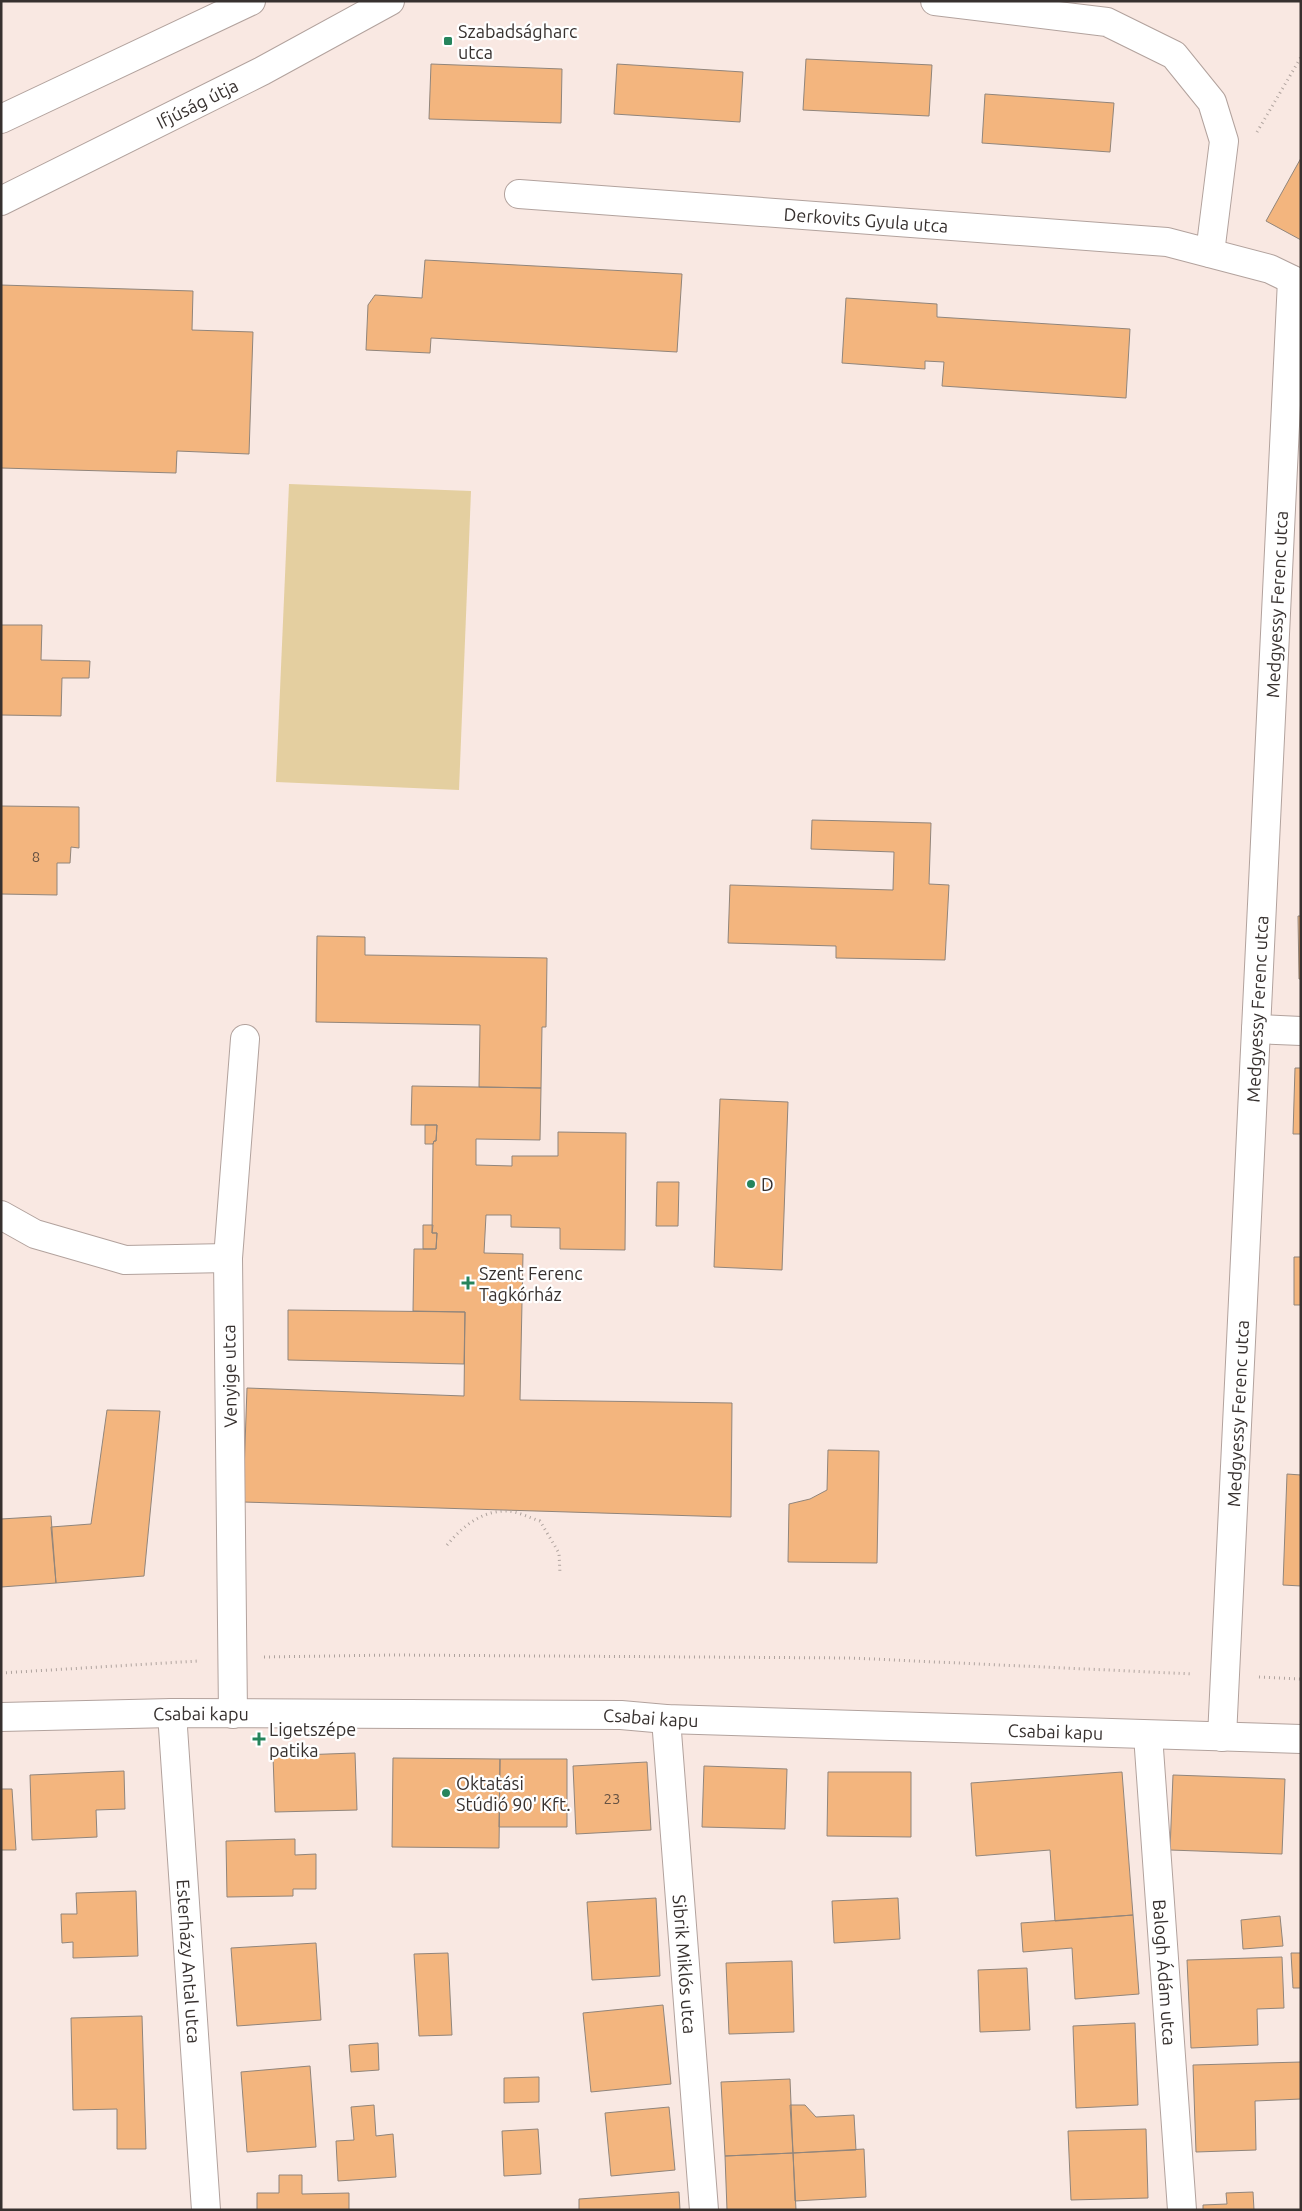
<svg xmlns="http://www.w3.org/2000/svg" width="1302" height="2211" font-family="Ubuntu,sans-serif">
<style>
.green{fill:#e4cfa0}
.building{fill:#f3b57e;stroke:#91857b}
.lines{fill:none;stroke-linecap:round;stroke-linejoin:round}
.street-casing{stroke:#b2a29d;stroke-width:30}
.secondary-casing{stroke:#b2a29d;stroke-width:30}
.path{stroke:#afa39e;stroke-width:3;stroke-dasharray:1 4;stroke-linecap:butt}
.street{stroke:#fff;stroke-width:28}
.secondary{stroke:#fff;stroke-width:28}
.poi-dot{fill:#26845c;stroke:#fff;stroke-width:2}
.labels{text-anchor:middle;dominant-baseline:central;stroke-width:4.5;stroke-linejoin:round;paint-order:stroke}
.number-label{font-size:15px;fill:#665243}
.poi-label{font-size:18px;fill:#37312f;stroke:#fff;text-anchor:start}
.street-label{font-size:18px;fill:#37312f;stroke:#fff}
</style>
<rect width="100%" height="100%" fill="#f9e8e2"/>
<path class="green" d="M289,484l182,7 -12,299 -183,-8z"/>
<path class="building" d="M806,59l126,6 -3,51 -126,-6z
M431,64l131,5 -1,54 -132,-4z
M617,64l126,8 -3,50 -126,-8z
M985,94l129,9 -4,49 -128,-9z
M1301,158v82l-35,-19z
M425,260l257,14 -5,78 -246,-14 -1,15 -64,-3 2,-45 7,-10 47,3z
M1,285l192,6 -1,39 61,2 -4,122 -72,-3 -1,22 -175,-5z
M846,298l91,6v13l193,12 -4,69 -184,-12 2,-24 -19,-1v8l-83,-6z
M1,625h41l-1,35 49,1 -1,17h-27l-1,38 -60,-1z
M1,806l78,1v41l-8,-1 -1,16h-13v32l-56,-1z
M812,820l119,3 -2,61 20,1 -4,75 -109,-2v-12l-108,-3 2,-58 163,5 1,-38 -83,-3z
M1298,916h3v63h-2z
M317,936l48,1v18l182,3 -1,69h-4l-1,61 -62,-1 1,-62 -164,-3z
M1295,1068h6v66h-8z
M412,1086l129,2 -1,52 -64,-1v26l36,1v-10h46v-24l68,1 -1,117 -65,-1v-21l-49,-1v-12h-25l-2,38 39,1 -3,146 212,3 -1,114 -488,-15 4,-114 217,8 1,-84 -52,-1 1,-62h22l1,-16h-5l1,-89 1,-3h2l1,-16h-26z
M720,1099l68,3 -6,168 -68,-3z
M425,1125h12l-1,16h-2l-1,3h-8z
M657,1182h22l-1,44h-22z
M423,1225h10l-1,8h5l-1,16h-13z
M1294,1257h7v48h-7z
M288,1310l177,2 -1,52 -176,-4z
M107,1410l53,1 -16,165 -88,7 -5,-56 40,-3z
M828,1450l51,1 -2,112 -89,-1 1,-58 21,-5 17,-9z
M1287,1474l14,1v111l-18,-1z
M51,1516l5,67 -55,4v-68z
M355,1753l2,57 -82,2 -2,-56z
M393,1758l107,1 -1,89 -107,-1z
M500,1759h67v68h-68z
M647,1762l4,68 -75,4 -3,-68z
M704,1766l83,3 -2,60 -83,-2z
M124,1771l1,38 -29,1 1,27 -65,3 -2,-65z
M828,1772h83v65l-84,-1z
M1122,1772l11,143 -78,6 -5,-71 -74,6 -5,-73z
M1173,1775l112,4 -3,75 -112,-4z
M1,1789h11l4,61h-15z
M295,1839v16l21,-1v35h-23v7l-66,1 -1,-56z
M136,1891l2,65 -65,2v-16l-11,1 -1,-29h16l-1,-21z
M656,1898l4,78 -68,4 -5,-78z
M898,1898l2,41 -66,4 -2,-42z
M1133,1915l6,79 -64,5 -3,-51 -49,4 -2,-29z
M1280,1916l3,30 -40,3 -2,-29z
M316,1943l5,77 -84,6 -6,-78z
M448,1953l4,82 -33,1 -5,-82z
M1291,1953h10v35h-8z
M1282,1957l2,51 -27,1 1,36 -67,3 -4,-88z
M792,1961l2,71 -65,2 -3,-71z
M1027,1968l3,62 -50,2 -2,-62z
M663,2005l8,79 -80,8 -8,-79z
M142,2016l4,133h-29v-40l-44,1 -2,-92z
M1135,2023l3,82 -62,3 -3,-82z
M378,2043l1,27 -28,2 -2,-27z
M1301,2062v37l-46,2 1,49 -60,2 -3,-87z
M310,2066l6,81 -69,5 -6,-80z
M539,2077v25l-35,1v-25z
M790,2079l3,74 -68,3 -4,-74z
M374,2105l2,31 17,-2 3,43 -58,4 -2,-40 18,-1 -3,-33z
M790,2105h15l11,12 38,-2 2,35 -63,3z
M669,2107l6,63 -64,6 -6,-63z
M538,2129l3,45 -37,2 -2,-45z
M1146,2129l2,69 -77,2 -3,-69z
M864,2149l2,48 -71,4 -2,-48z
M793,2153l3,57h-69l-2,-54z
M279,2175h23v19l47,-1v17h-92v-17h22z
M679,2192l1,18h-101v-11z
M1253,2192l1,18h-51v-5l24,-1 -1,-11z"/>
<g class="lines">
<defs>
<g id="street">
<path d="M935,1l172,21 67,33 38,47 12,39 -14,112"/>
<path d="M1,119l250,-118"/>
<path id="s1" d="M519,194l648,48 103,27 31,15"/>
<path id="s2" d="M1,201l261,-130 128,-70"/>
<path d="M1256,1029l45,2"/>
<path d="M1,1215l34,19 90,26 103,-2"/>
<path id="s3" d="M172,1713l34,497"/>
<path d="M233,1714l-5,-456 17,-219"/>
<path id="s4" d="M666,1719l38,491"/>
<path id="s5" d="M1148,1735l34,475"/>
<path id="s6" d="M1222,1737l70,-1457"/>
</g>
<g id="secondary">
<path id="s7" d="M1,1717l171,-4 449,2 45,4 635,20"/>
</g>
</defs>
<use href="#street" class="street-casing"/>
<use href="#secondary" class="secondary-casing"/>
<path class="path" d="M1257,132l44,-75
M447,1545c15,-18 34,-34 59,-34 11,0 24,7 34,10l19,32 1,21
M264,1657l128,-2 459,3 342,16
M1,1673l197,-12
M1259,1677l42,2"/>
<use href="#street" class="street"/>
<use href="#secondary" class="secondary"/>
</g>
<g class="poi-dot">
<rect x="443" y="36" width="10" height="10" rx="2.5"/>
<circle cx="751" cy="1184" r="5"/>
<path d="M465.5 1275.5h5v5h5v5h-5v5h-5v-5h-5v-5h5z"/>
<path d="M256.5 1731.5h5v5h5v5h-5v5h-5v-5h-5v-5h5z"/>
<circle cx="446" cy="1793" r="5"/>
</g>
<g class="labels">
<g class="number-label">
<text x="36" y="856">8</text>
<text x="612" y="1798">23</text>
</g>
<g class="poi-label">
<text x="458" y="31">Szabadságharc<tspan x="458" dy="21">utca</tspan></text>
<text x="761" y="1184">D</text>
<text x="479" y="1273">Szent Ferenc<tspan x="479" dy="21">Tagkórház</tspan></text>
<text x="269" y="1729">Ligetszépe<tspan x="269" dy="21">patika</tspan></text>
<text x="456" y="1783">Oktatási<tspan x="456" dy="21">Stúdió 90' Kft.</tspan></text>
</g>
<g class="street-label">
<text stroke="none"><textPath href="#s2" startOffset="219">Ifjúság útja</textPath></text>
<text stroke="none"><textPath href="#s1" startOffset="348">Derkovits Gyula utca</textPath></text>
<text stroke="none"><textPath href="#s6" startOffset="1134">Medgyessy Ferenc utca</textPath></text>
<text stroke="none"><textPath href="#s6" startOffset="729">Medgyessy Ferenc utca</textPath></text>
<text transform="translate(229 1376) rotate(-91)">Venyige utca</text>
<text stroke="none"><textPath href="#s6" startOffset="324">Medgyessy Ferenc utca</textPath></text>
<text stroke="none"><textPath href="#s7" startOffset="200">Csabai kapu</textPath></text>
<text stroke="none"><textPath href="#s7" startOffset="650">Csabai kapu</textPath></text>
<text stroke="none"><textPath href="#s7" startOffset="1055">Csabai kapu</textPath></text>
<text stroke="none"><textPath href="#s3" startOffset="249">Esterházy Antal utca</textPath></text>
<text stroke="none"><textPath href="#s4" startOffset="246">Sibrik Miklós utca</textPath></text>
<text stroke="none"><textPath href="#s5" startOffset="238">Balogh Ádám utca</textPath></text>
</g>
</g>
<rect width="1302" height="2211" fill="none" stroke="#37312f" stroke-width="5"/>
</svg>
